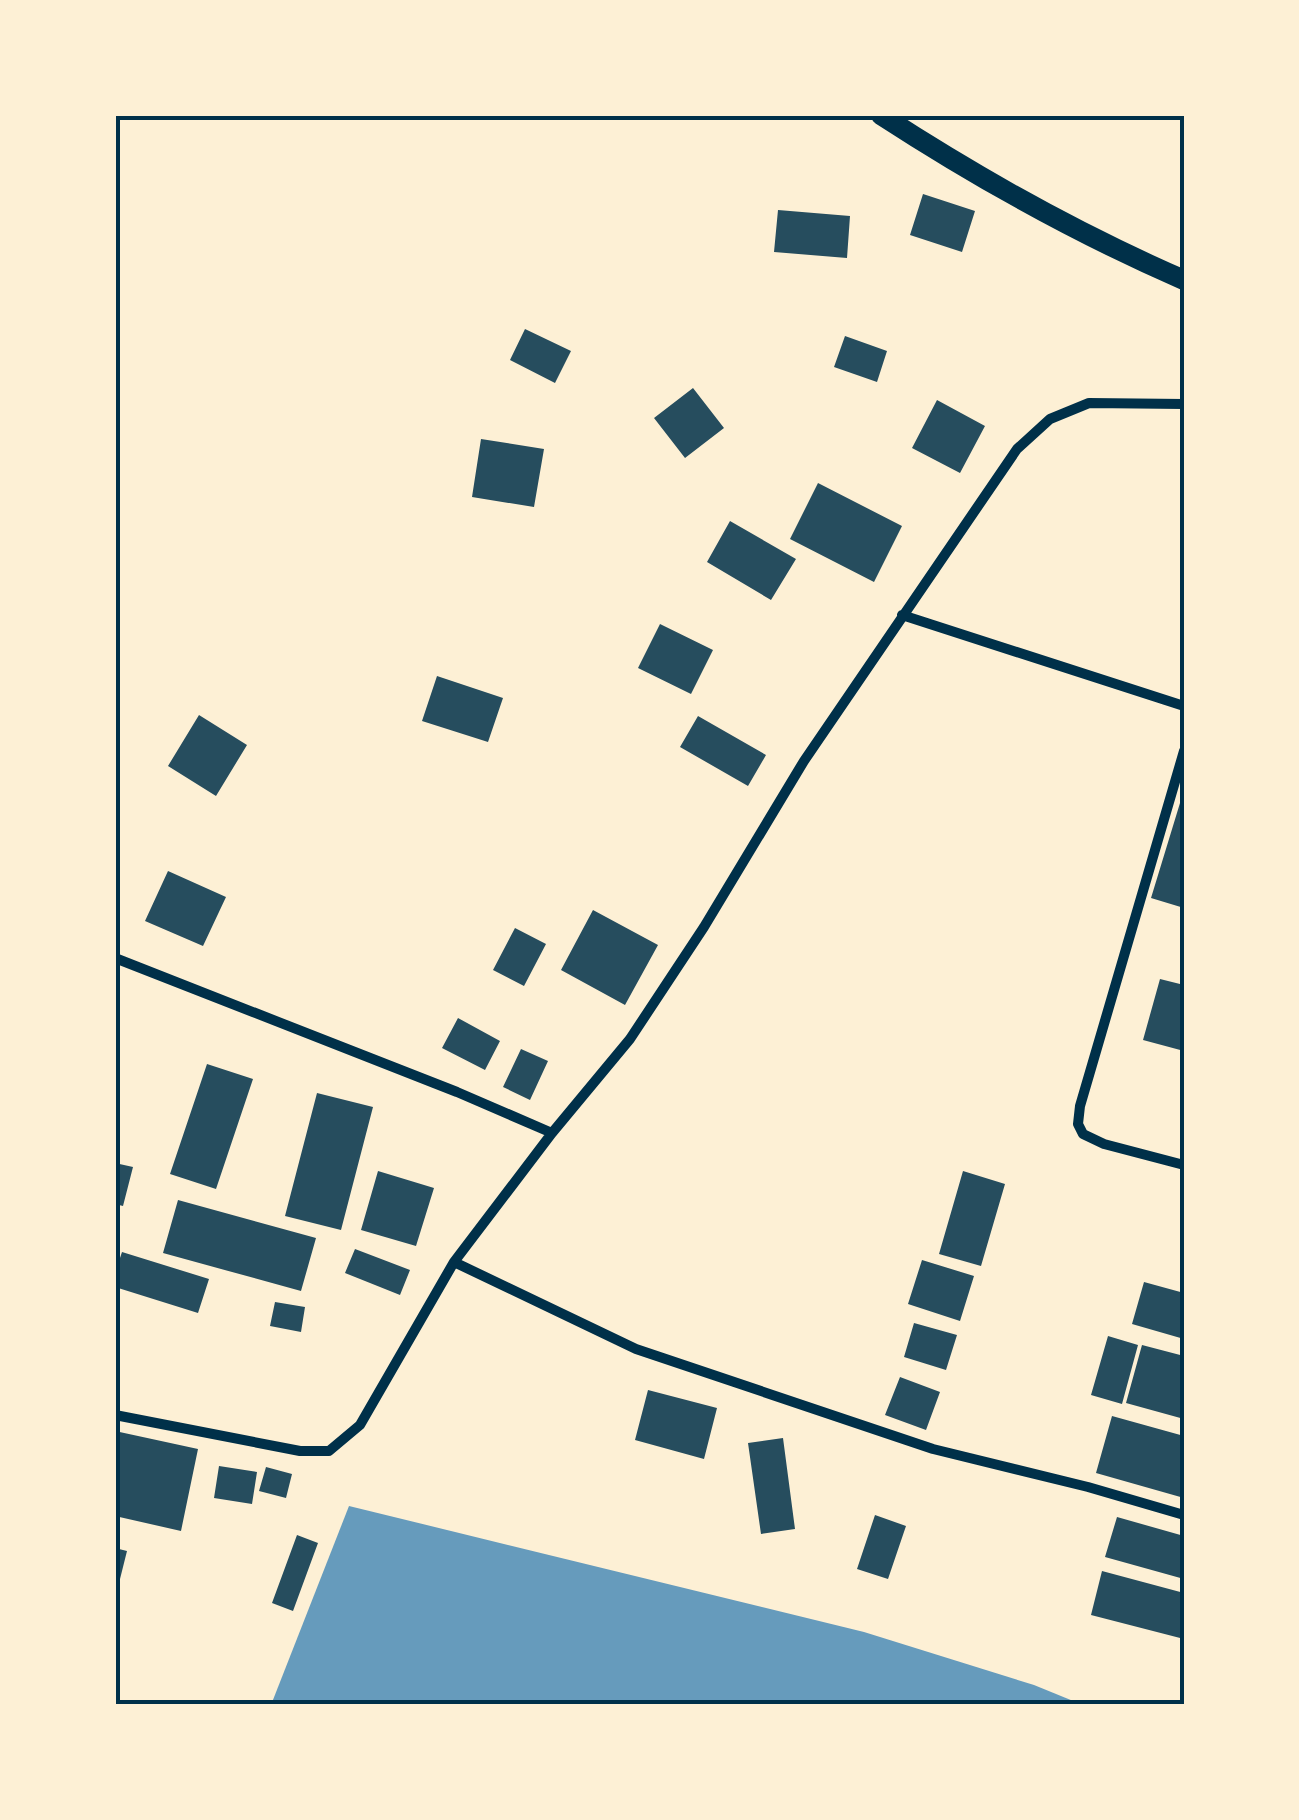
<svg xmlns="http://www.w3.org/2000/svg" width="1299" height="1820" font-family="Poppins,sans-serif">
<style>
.water{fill:#669bbc}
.building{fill:#264d5e}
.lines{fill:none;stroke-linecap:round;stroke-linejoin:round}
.minor{stroke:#003049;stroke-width:10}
.secondary{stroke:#003049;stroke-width:20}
.neatline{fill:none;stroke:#003049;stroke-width:4}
</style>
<rect width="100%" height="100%" fill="#fdf0d5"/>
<path class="water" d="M349,1506l515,126 170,53 49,20h-812z"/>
<path class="building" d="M923,194l52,17 -13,41 -52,-17z
M778,210l72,6 -3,42 -73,-6z
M525,329l46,22 -16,32 -45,-23z
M845,336l42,15 -10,31 -43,-15z
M693,388l31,40 -39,30 -31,-40z
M937,400l48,26 -25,47 -48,-25z
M481,439l63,10 -10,58 -62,-10z
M818,483l84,43 -28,56 -84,-43z
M730,521l66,38 -25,41 -64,-38z
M660,624l53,26 -22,44 -53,-26z
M437,676l66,22 -15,44 -66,-21z
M199,715l48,30 -31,51 -48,-30z
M698,716l68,39 -18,31 -68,-39z
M1180,803l4,1v104l-33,-10z
M168,871l58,26 -23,49 -58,-25z
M593,910l65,35 -33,60 -64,-35z
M515,928l31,16 -22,42 -31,-16z
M1160,979l24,6v66l-41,-11z
M458,1018l42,23 -15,29 -43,-22z
M521,1049l27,12 -18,39 -27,-13z
M207,1064l46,15 -37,110 -46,-15z
M317,1093l56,14 -32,123 -56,-14z
M115,1163l18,4 -10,39 -8,-2z
M378,1171l56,17 -18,58 -55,-16z
M963,1171l42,13 -24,82 -42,-12z
M178,1200l138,38 -15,53 -138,-38z
M355,1249l55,21 -10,25 -55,-22z
M122,1252l87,27 -11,34 -83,-26v-14z
M922,1260l52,16 -14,45 -52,-17z
M1144,1282l40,11v46l-52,-15z
M275,1302l30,5 -4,25 -31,-6z
M914,1323l43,12 -11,35 -42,-13z
M1108,1336l30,9 -16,59 -31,-9z
M1142,1345l42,11v63l-58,-16z
M900,1377l40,15 -14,38 -41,-15z
M648,1390l69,18 -13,51 -69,-19z
M1112,1416l72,20v62l-88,-25z
M115,1431l83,18 -17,82 -66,-15z
M783,1438l12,91 -34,5 -13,-91z
M219,1466l38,6 -5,32 -38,-6z
M266,1467l26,7 -6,24 -27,-7z
M875,1515l31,11 -18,53 -31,-10z
M1117,1517l67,19v43l-79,-22z
M297,1535l21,8 -25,68 -21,-8z
M115,1548l12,3 -11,44h-1z
M1102,1571l82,22v46l-93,-24z"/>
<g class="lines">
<path class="minor" d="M902,615l282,91
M1184,751l-104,355 -2,18 5,10 21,10 80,21
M115,958l342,134 95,41
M454,1262l182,87 297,100 155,38 96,28
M115,1415l185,36h29l31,-26 94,-163 98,-129 78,-94 74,-112 100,-166 213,-312 33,-30 39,-16 95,1"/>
<path class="secondary" d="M881,115c97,63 197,119 303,165"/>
</g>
<rect width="1299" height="1820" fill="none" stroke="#fdf0d5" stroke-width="235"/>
<rect x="118" y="118" width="1064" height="1584" class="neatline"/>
</svg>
